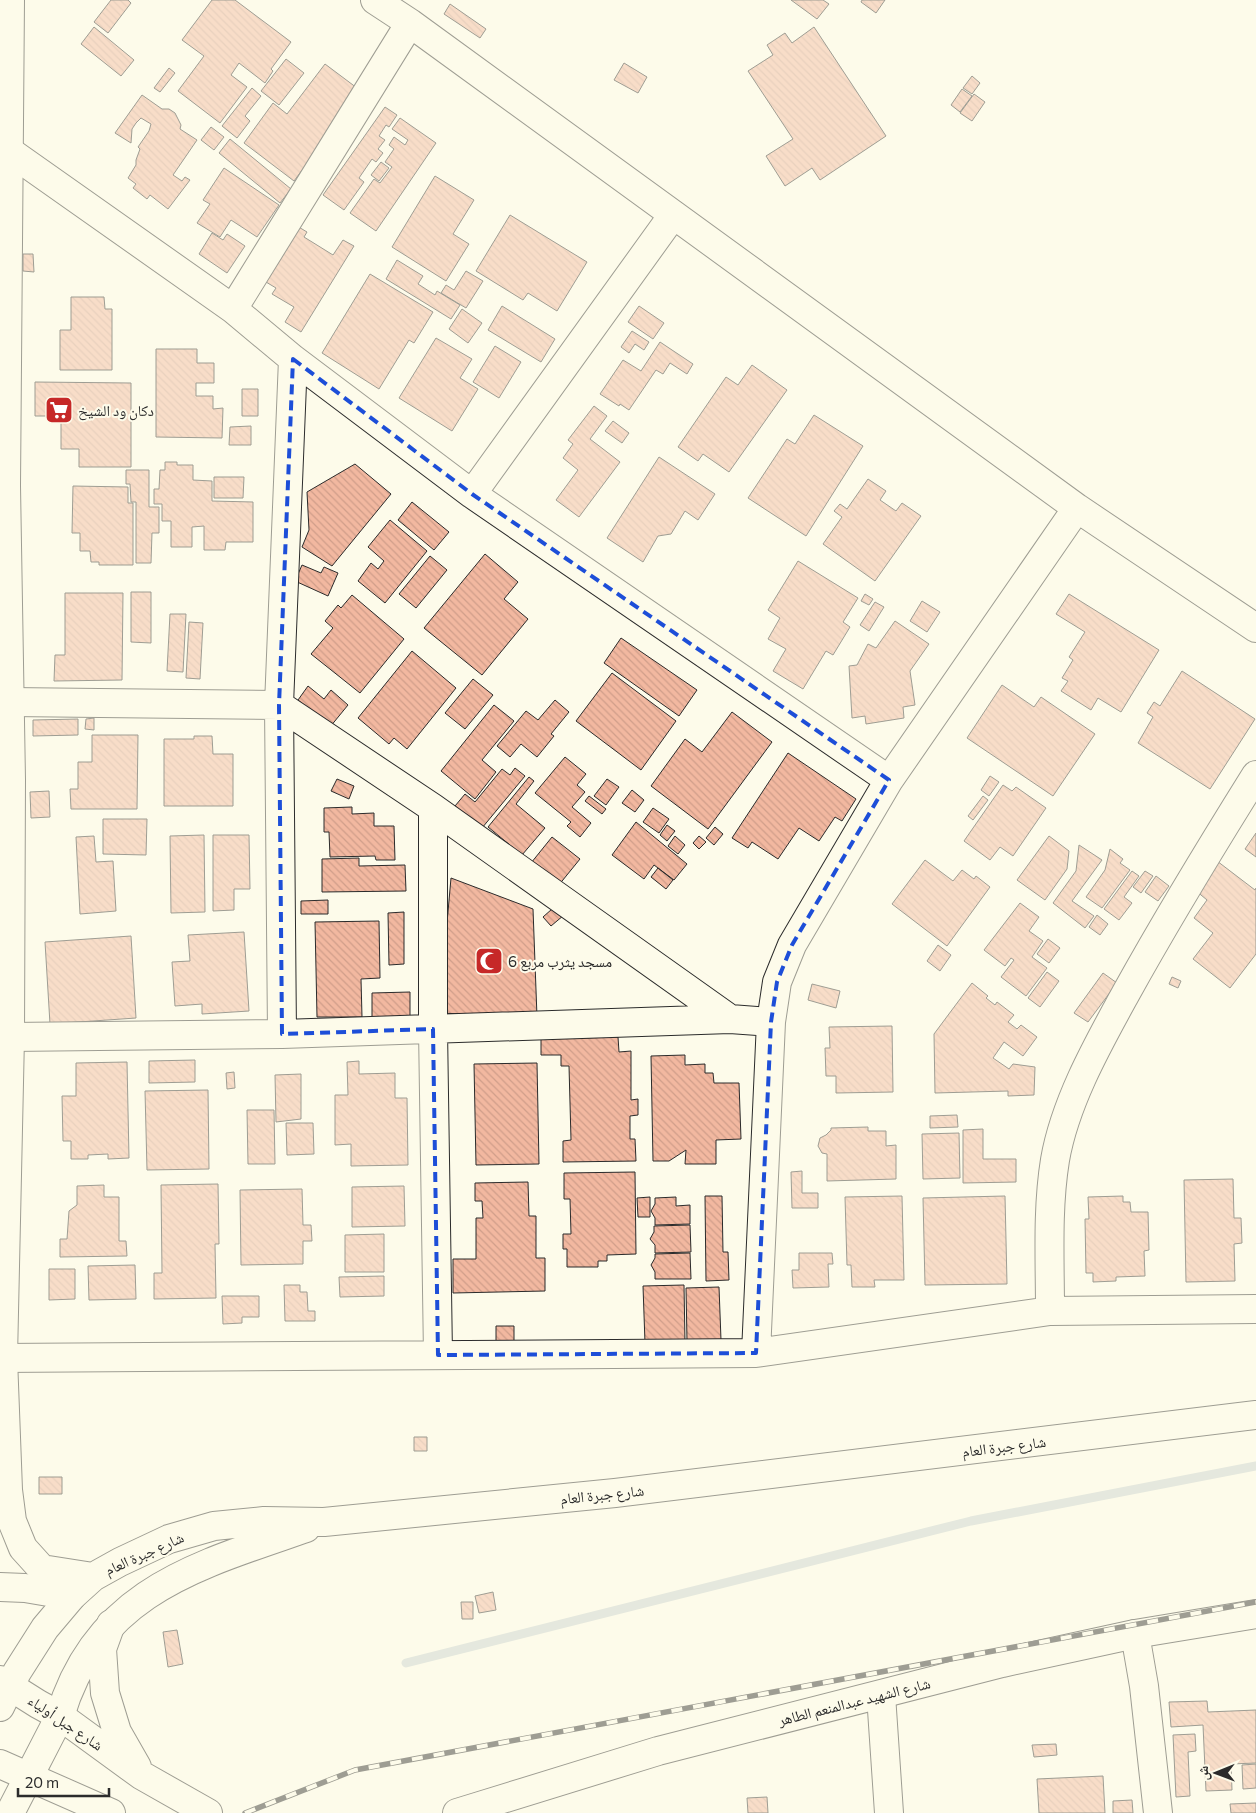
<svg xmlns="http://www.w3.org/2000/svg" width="1256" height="1813" font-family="Commissioner,'Noto Naskh Arabic',sans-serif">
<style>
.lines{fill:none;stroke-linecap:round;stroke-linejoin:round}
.stream{stroke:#c7d0d0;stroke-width:9}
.building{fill:url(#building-back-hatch);stroke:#2b2b2b}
.street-casing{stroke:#2b2b2b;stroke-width:30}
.secondary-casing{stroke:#2b2b2b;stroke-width:30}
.primary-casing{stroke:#2b2b2b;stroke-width:30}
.street{stroke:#fdfbea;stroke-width:28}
.secondary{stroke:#fdfbea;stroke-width:28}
.primary{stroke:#fdfbea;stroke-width:28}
.rail-casing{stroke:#2b2b2b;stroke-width:5.5}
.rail{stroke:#fdfbea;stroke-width:4;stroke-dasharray:11;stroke-linecap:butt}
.marked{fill:none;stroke:#1d4ed8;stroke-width:4;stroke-dasharray:10 6;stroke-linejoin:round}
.labels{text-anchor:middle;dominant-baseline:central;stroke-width:4;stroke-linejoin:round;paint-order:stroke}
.poi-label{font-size:15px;fill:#2b2b2b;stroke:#fdfbea;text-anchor:start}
.street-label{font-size:15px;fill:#2b2b2b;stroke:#fdfbea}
</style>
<defs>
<pattern id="building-back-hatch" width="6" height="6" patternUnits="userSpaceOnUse" patternTransform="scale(1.25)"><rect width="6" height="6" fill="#f2b8a0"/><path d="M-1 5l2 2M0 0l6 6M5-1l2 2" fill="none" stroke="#d09e8a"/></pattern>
</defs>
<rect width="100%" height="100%" fill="#fdfbea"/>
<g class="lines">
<path class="stream" d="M406,1663l565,-142 285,-55"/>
</g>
<path class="building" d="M111,0h17l3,3 -23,30 -14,-11z
M212,0h23l56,42 -20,27 2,2 -8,12 -26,-20 -8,12 16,12 -27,36 -42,-32 26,-35 -22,-16z
M791,0h32l6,4 -12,15z
M862,0h23l-9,13 -15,-11z
M450,4l36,25 -6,9 -36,-24z
M94,27l40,33 -13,16 -40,-32z
M814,27l72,109 -66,44 -8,-12 -27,18 -19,-30 27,-17 -45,-68 25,-16 -6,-10 18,-12 7,10z
M286,59l18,14 -25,32 -18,-14z
M624,63l23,14 -9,16 -24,-13z
M325,64l36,27 -67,90 -50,-38 29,-40 14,11z
M169,68l6,5 -15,19 -6,-4z
M972,76l8,7 -8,11 -9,-6z
M252,88l9,8 -16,20 5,5 -13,17 -15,-12z
M962,89l10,7 -12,16 -9,-7z
M974,94l11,8 -13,19 -12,-8z
M142,95l20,14h7l6,4 6,12 -1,4 17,11 -24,35 9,6 3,-4 5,3 -22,29 -18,-14 -3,4 -14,-11 3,-4 -8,-6 8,-13v-5l4,-11 -2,-2 11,-16 2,-7 -10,-6 -5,5 -4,6 -1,14 -16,-10z
M385,107l12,8 -8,12 -3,-2 -7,11 6,4 -7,9 5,4 -7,9 -4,-3 -13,19 5,4 -20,28 -21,-15z
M400,118l36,25 -60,88 -26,-18 24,-34 6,4 12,-16 -7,-5 9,-13 -5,-4 5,-8 11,8 3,-5 -16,-11z
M211,127l13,10 -10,13 -13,-10z
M230,139l61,50 -11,14 -61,-50z
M381,162l8,6 -10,13 -8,-6z
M224,168l55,37 -22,32 -26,-17 -11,17 -23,-14 13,-19 -7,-4z
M435,176l39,24 -21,34 16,10 -23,37 -54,-34z
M510,215l77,47 -30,49 -29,-18 -5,7 -47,-29z
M292,223l15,9 -3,5 29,18 10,-15 11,6 -53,86 -16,-10 9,-15 -22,-13 4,-6 -15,-9z
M212,233l11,7 4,-6 18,12 -18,27 -28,-19z
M23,254h10l1,18 -11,-1z
M397,260l26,16 -5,8 17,11 2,-4 23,14 -9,14 -65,-40z
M466,271l17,10 -17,27 -25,-15 5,-8 8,5z
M370,274l63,38 -19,31 -5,-3 -30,49 -57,-36z
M71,297h33l1,12h7v61h-52v-40h11z
M502,306l53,33 -14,23 -53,-32z
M639,306l25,17 -11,16 -25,-17z
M462,309l20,14 -14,20 -19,-14z
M632,331l17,11 -5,8 -9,-6 -6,9 -8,-6z
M436,338l36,21 -12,19 18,11 -26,42 -53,-33z
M660,342l33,22 -6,10 -17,-11 -7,11 -7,-4 -27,40 -9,-6 -1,2 -19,-12 23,-34 18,11z
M495,346l26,16 -22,36 -26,-16z
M156,349h41v14h17v20h-18v13h17v13l10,-1 -1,30 -66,-1z
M752,365l35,25 -58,82 -26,-18 -5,7 -20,-14 48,-70 12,8z
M35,382l96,1v84h-52v-18h-18v-33h-26z
M242,389h16v27h-16z
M594,406l13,10 -17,23 30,23 -41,55 -23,-17 22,-30 -15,-12 10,-14 -5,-4z
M814,415l49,31 -57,90 -58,-38 39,-59 8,5z
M613,421l16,12 -7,10 -17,-12z
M251,426v19h-22l1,-18z
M659,457l56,37 -17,26 -13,-9 -14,23 -13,2 -15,26 -36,-24z
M165,462h12v3h16v15l19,1v20l41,1v40h-27l-1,8h-21v-24l-12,1v20h-21v-26h-9v-17h-8v-15h5l1,-19h5z
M355,464l36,30 -59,72 -30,-19 7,-17 -2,-38z
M126,470h23v37h10v26h-7l-1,30h-15v-61h-5l-1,-18h-4z
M214,477h30l-1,21h-29z
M868,479l18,12 -6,9 16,11 6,-8 19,13 -46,65 -52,-37 19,-27 -8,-6 6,-7 7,5z
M73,486l55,1v16h5v62h-34v-3h-8l-1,-11h-10v-18h-8z
M412,502l37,30 -15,18 -36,-30z
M390,520l37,31 -42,52 -27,-22 13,-18 7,6 6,-8 -16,-14z
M485,554l33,28 -14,17 24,20 -46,56 -58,-47z
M430,556l17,14 -31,38 -17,-14z
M798,561l60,37 -15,24 7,5 -17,28 -7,-4 -23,38 -30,-18 13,-22 -18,-10 12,-21 -12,-8z
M302,565l19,8 3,-6 14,6 -10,23 -33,-15z
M131,592h20v51l-20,-1z
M65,593h58l-1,87 -68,1 1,-26h10z
M865,594l8,5 -4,6 -8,-4z
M1069,594l90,56 -38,62 -23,-14 -7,12 -30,-19 7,-10 -6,-3 11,-18 -4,-3 16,-25 -29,-18z
M352,595l52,44 -44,54 -49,-39 22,-26 -8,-7 13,-16 3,3z
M922,601l18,11 -13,20 -17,-11z
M875,602l9,5 -15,24 -9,-6z
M170,614h16l-3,58 -16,-1z
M895,621l34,23 -19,27 5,34 -12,2 1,11 -38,6 -1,-8 -13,2 -3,-52 8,-1 11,-21 8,4z
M189,622l14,1 -3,56 -14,-1z
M621,638l76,52 -18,26 -75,-53z
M412,651l44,37 -49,61 -13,-11 -5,6 -31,-26z
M1182,671l73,48 -45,70 -72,-46 15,-26 -6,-4 7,-11 6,4z
M612,673l64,48 -35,49 -65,-49z
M473,679l20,16 -28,34 -20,-16z
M1002,685l32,22 7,-10 54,37 -42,62 -86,-58z
M308,686l16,13 7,-9 17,15 -18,22 -32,-27z
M555,700l14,12 -18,22 3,2 -17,21 -16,-13 -11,13 -13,-11 29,-35 12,9z
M494,705l20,16 -32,39 14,12 -21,27 -34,-28z
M732,712l40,30 -64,87 -57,-43 34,-47 17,13z
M94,718v12l-9,-1 1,-10z
M78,719v16l-45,1v-16z
M92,735h46l-1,74h-66l-1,-20h8v-27h14z
M194,736h18l1,18h20v52h-69v-67h30z
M788,753l68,46 -14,22 -7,-4 -16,24 -20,-13 -21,31 -26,-17 -4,6 -16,-10z
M565,757l21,17 -9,11 8,7 -13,15 19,16 -11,14 -13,-11 4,-4 -36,-29z
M515,768l10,8 -43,52 -27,-22 10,-12 10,8 27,-33 8,6z
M990,776l9,6 -10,14 -8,-6z
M529,777l5,4 -18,23 29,24 -23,27 -34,-28z
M337,779l17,7 -5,13 -18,-8z
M607,779l12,8 -13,18 -12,-9z
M1003,785l9,6 4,-4 30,21 -33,48 -13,-9 -10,13 -26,-19z
M632,790l12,10 -9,12 -13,-9z
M49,791l1,26 -19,1 -1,-26z
M589,796l17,13 -4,5 -17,-13z
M983,796l5,4 -15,20 -5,-4z
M352,807v7l22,-1v13h20l1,34h-19l-1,-4 -45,1 -1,-25h-5v-24z
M653,808l16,11 -10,14 -16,-11z
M103,819h44l-1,36 -43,-1z
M636,822l51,42 -13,16 -20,-15 -10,14 -32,-24z
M667,825l8,6 -8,10 -7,-6z
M715,827l8,7 -9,11 -8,-7z
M1256,833v24l-11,-8z
M204,835l1,77 -34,1 -1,-77z
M213,835h36l1,54h-16v21l-21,1z
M94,836l2,26 17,-1 3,50 -36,3 -4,-77z
M675,836l10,9 -7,9 -10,-8z
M699,836l7,6 -7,7 -6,-6z
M1049,836l20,15 -2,18 -22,31 -28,-20z
M552,837l28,22 -22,27 -27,-23z
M1079,845l23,15 -30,41 22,15 -9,12 -32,-25 23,-32z
M1110,849l13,10 -3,4 10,7 -28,38 -16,-11 19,-27z
M359,858v8l46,-1 1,26 -84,1v-33z
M925,860l28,21 9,-11 12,9 2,-3 14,11 -43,59 -55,-42z
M1217,861l38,29 1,-2v66l-26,34 -37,-29 20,-26 -19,-15 13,-18 -12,-10z
M658,868l15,12 -7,9 -15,-12z
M1132,871l7,5 -15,21 8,6 -13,17 -15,-11z
M1145,871l8,5 -12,17 -8,-6z
M1156,876l13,10 -11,15 -13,-9z
M451,878l82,31 4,108 -98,-4z
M328,900v14h-27v-13z
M561,901l9,9 -19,16 -8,-9z
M1020,903l19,14 -10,14 14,10 -11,16 15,11 -21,28 -25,-19 13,-17 -3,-2 -6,8 -21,-16z
M404,912v52l-15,1 -1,-52z
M1097,915l11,9 -8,11 -11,-8z
M379,921l1,57 -19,1 1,38h-45l-2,-95z
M244,932l5,79 -47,3v-10l-27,2 -3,-44 18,-1 -2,-26z
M131,936l5,82 -86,6 -5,-82z
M1048,939l12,9 -11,15 -12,-9z
M938,945l13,10 -11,16 -13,-10z
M1047,972l12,9 -19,26 -12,-9z
M1103,973l14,10 -29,39 -14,-9z
M1172,977l9,4 -3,7 -9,-4z
M972,983l16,13 -2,2 9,7 2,-3 17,13 -6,7 9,7 4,-4 16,12 -14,19 -19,-14 -11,16 16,11 4,-5 22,3 -1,28 -26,1v-5l-73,2 -1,-59z
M812,984l28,7 -4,17 -28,-8z
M410,992v26h-38v-25z
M892,1026l1,66 -57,1v-17h-10l-1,-28h5l-1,-21z
M618,1037l1,15 12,-1v49l7,-1v16l-8,1v23h5l1,22 -73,1v-21l8,-1 -2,-74h-8v-11h-20v-16z
M685,1055v10l20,-1v9h8l1,10h25l2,56 -25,1v24h-31l1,-14 -17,11h-16l-2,-105z
M195,1060v22l-46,1v-22z
M359,1061v13l36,-1v25h12l1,67 -57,1v-22l-16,1v-50h13l-1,-33z
M127,1062l2,96 -21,1v-5l-20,1v4h-17v-18h-8l-1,-45h14v-33z
M537,1063l2,101 -63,1 -2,-101z
M234,1072l1,16 -8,1 -1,-16z
M301,1074v45l-25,3 -1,-47z
M208,1090l1,79 -62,1 -2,-79z
M247,1110h27l1,54h-27z
M957,1115l1,12 -28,1v-12z
M286,1123h27l1,31 -27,1z
M868,1127v4h18v15l10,-1v34l-69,2v-27l-5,-1 -4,-7 2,-8 6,-3 5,-5v-2z
M983,1129v30h33v23l-53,1v-53z
M959,1133l1,45 -37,1 -1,-45z
M802,1171v22h16v15h-26l-1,-36z
M635,1172l1,82 -29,1v6h-9v6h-31v-18h-4v-15h8l-1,-35h-6v-26z
M1233,1179l1,39h7l1,25 -8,1 1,37 -49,1 -2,-102z
M528,1182l1,34h7v42h9v33l-92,2v-34h23v-41h7l-1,-17h-7v-18z
M218,1184l1,60h-4l1,54 -62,1v-26h8l-1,-88z
M104,1185v12h15v44h7l1,15 -67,1v-18h7l2,-28 8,-6v-19z
M404,1186l1,40 -53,1v-40z
M302,1189l1,36h8l1,16h-9v23l-62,1 -1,-75z
M705,1196h17l1,56h5l1,28 -23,1z
M902,1196l2,84h-30l1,7h-23l-1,-22h-4l-2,-68z
M1005,1196l2,88 -82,1 -2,-87z
M1123,1196v6h7l1,10h17l1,38 -5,1 1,25 -29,1v4l-23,1v-9h-7l-1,-54h4l-1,-22z
M650,1197v20h-12l-1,-19z
M676,1197v9l14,-1v19l-35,1v-7l-4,-7 4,-7v-6z
M690,1225l1,27 -36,1v-8l-5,-6 4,-7v-6z
M384,1234v38h-39v-37z
M690,1253l1,26h-36v-7l-4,-7 4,-7v-4z
M799,1253h33l1,11h-5l1,23 -36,1 -1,-18h7z
M135,1265l1,34 -47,1 -1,-34z
M49,1269h26v30l-26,1z
M384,1276v20l-44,1 -1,-20z
M284,1285h16v7h7l1,19h7v10h-30z
M684,1285l1,57 -40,1 -2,-57z
M719,1287l2,53 -34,1 -1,-53z
M222,1296h37v21h-17v6l-19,1z
M496,1326h18v16h-18z
M414,1437h13v14h-13z
M39,1477h23v17h-23z
M493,1592l3,18 -17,3 -4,-17z
M461,1602h12v17h-11z
M177,1630l6,34 -15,3 -5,-35z
M1207,1701l1,11 48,-2v53l-25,1 1,26 -26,1 -3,-66 -32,2 -2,-25z
M1195,1734l1,17 -8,1 2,44 -14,1 -3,-62z
M1056,1744l1,11 -23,2 -2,-12z
M1256,1764v24l-13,1 -1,-24z
M1103,1776l2,37h-66l-2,-34z
M767,1797l1,16h-20l-1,-15z
M1132,1800l1,13h-20v-12z
M1256,1803v10h-25l-1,-9z"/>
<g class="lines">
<defs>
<path id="street" d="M375,0l35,23 667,485 179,120
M9,151l224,158 60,50 179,135 417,286
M233,309l177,-286
M472,494l201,-279
M10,702l269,3 154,103 297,211
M433,808v221l5,326
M282,1034l-3,-329 14,-346
M10,1037l272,-3 448,-15 41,3
M1050,1311c0,-50 -3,-102 5,-151 10,-58 43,-116 71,-167 41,-74 85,-146 130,-218
M756,1353l15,-331 6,-40 15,-37 97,-165 188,-272
M0,1358l756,-5 294,-42 206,-2
M1135,1634l9,52 14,127
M881,1695l8,118"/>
<path id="secondary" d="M10,0l-4,486 5,294 -1,257 -7,321 5,132 4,31 11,27 19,21 51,8
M0,1707l17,-35 28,-44 27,-32 21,-19 27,-15 49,-23 45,-13 50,-5 60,1 291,-29 641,-78
M10,1813l50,-97c37,-125 137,-150 246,-188
M457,1813l201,-62 344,-88 133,-29 121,-20"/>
<path id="primary" d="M0,1587l25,1 47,8
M111,1624l-9,25 3,44 12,39 20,35
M0,1680l38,24 22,12 81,59 67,38
M0,1764l111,49"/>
</defs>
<use href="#street" class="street-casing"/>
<use href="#secondary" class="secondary-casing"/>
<use href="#primary" class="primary-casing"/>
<use href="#street" class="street"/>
<use href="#secondary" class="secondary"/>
<use href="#primary" class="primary"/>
<defs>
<path id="rail" d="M245,1813l110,-43 901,-168"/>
</defs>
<use href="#rail" class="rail-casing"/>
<use href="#rail" class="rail"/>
</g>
<path d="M0 0H1256V1813H0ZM293,359l179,135 417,286 -97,165 -15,37 -6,40 -15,331 -318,2 -5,-326 -151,5 -3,-329z" fill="#fdfbea" fill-opacity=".55" fill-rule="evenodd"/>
<path class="marked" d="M293,359l179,135 417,286 -97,165 -15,37 -6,40 -15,331 -318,2 -5,-326 -151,5 -3,-329z"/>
<defs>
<symbol id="supermarket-square" viewBox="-11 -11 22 22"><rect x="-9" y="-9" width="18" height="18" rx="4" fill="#c62828" stroke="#fdfbea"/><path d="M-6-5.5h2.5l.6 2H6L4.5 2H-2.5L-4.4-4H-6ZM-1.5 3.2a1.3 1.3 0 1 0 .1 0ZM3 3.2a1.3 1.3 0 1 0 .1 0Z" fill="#fff"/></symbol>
<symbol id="mosque-square" viewBox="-11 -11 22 22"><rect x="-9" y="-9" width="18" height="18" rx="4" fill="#c62828" stroke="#fdfbea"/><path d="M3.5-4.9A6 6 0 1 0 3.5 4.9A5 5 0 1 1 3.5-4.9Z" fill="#fff"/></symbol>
</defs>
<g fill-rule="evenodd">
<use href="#supermarket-square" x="43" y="394" width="32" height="32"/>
<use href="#mosque-square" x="473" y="945" width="32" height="32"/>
</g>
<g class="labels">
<g class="poi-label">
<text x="78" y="410">دكان ود الشيخ</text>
<text x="508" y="961">مسجد يثرب مربع 6</text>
</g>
<g class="street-label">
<text transform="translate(1004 1446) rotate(-7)">شارع جبرة العام</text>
<text transform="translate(602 1494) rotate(-6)">شارع جبرة العام</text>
<text transform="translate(144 1553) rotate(-24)">شارع جبرة العام</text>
<text transform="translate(854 1701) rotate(-14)">شارع الشهيد عبدالمنعم الطاهر</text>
<text transform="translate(66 1722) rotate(34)">شارع جبل أولياء</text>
</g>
</g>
<g transform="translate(1216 1773) rotate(269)" stroke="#fdfbea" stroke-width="4" paint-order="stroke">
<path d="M0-4L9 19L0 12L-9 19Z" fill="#2b2b2b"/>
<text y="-8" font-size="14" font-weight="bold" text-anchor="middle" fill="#2b2b2b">ش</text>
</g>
<path d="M18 1788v8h91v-8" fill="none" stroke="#2b2b2b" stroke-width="2.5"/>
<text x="25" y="1788" font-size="15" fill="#2b2b2b" stroke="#fdfbea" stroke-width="4" paint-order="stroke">20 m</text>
</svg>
